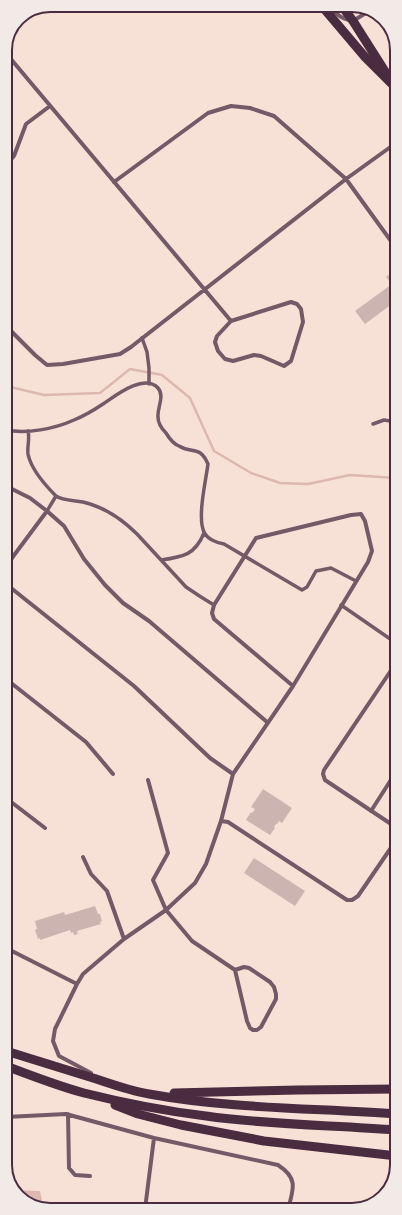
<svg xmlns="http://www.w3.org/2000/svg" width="402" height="1215" font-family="Raleway,sans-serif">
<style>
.water{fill:#dcb8b0}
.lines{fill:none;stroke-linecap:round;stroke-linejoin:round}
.stream{stroke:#dcb8b0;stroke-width:2.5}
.building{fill:#ccb4b1}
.pedestrian{stroke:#755966;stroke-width:3.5}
.minor{stroke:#755966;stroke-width:4}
.primary{stroke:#4a2c40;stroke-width:9}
.rim{fill:none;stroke:#4a2c40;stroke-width:2}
</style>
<rect width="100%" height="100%" fill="#f7e1d7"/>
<path class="water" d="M15,1190l25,1 4,18 -24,-10z"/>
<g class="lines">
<path class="stream" d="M6,386l38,9 56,-2 30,-24 32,6 28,23 24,53 37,22 29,10 28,1 42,-9 46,3"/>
</g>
<path class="building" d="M396,269v26h-1l1,6 -31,23 -10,-13 37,-27 -6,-7z
M263,789l29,19 -10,15 -3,-2 -2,3h-1l-2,3 1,1 -5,7 -24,-15 5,-8 1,1 3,-4 -4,-2z
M254,858l51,33 -10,15 -51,-33z
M95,906l3,8h2l2,7 -2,1 1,2 -24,7 1,3 -4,1 -1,-3 -2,1 -1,-3 -30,10v-2l-2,1 -3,-9 2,-1 -2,-8 29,-9 1,3z"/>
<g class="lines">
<path class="pedestrian" d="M142,338l5,14 2,16v16
M373,424l11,-4 12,2
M6,430c21,4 48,-1 68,-10 10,-4 20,-10 29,-16 12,-8 41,-31 55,-16 7,8 -1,20 0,29 0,7 4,12 8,16 3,5 8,11 13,13 13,8 21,-1 29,18 -2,16 -11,53 -4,68 3,7 13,11 20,12l78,46 5,-3 9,-16 15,-3 25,13
M28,431c2,8 -1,15 0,23 3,15 17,31 28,42 8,5 18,4 27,6 21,5 39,17 54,32l49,53 15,10 13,8
M47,511l9,-15
M161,560c22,-3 34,-5 43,-27
M341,605l55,38"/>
<path class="minor" d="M328,5c9,9 12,14 25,16l16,-10
M5,52l226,269
M5,166l9,-10 12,-32 24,-18
M114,182l94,-69 23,-7 19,2 24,8 72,63 50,69
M291,302l6,2 4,5 2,13 -12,39 -7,5 -23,-10 -7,-1 -21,6 -8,-2 -7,-8 -3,-9 2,-6 14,-15z
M5,325l30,30 12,10 16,-1 57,-10 11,-7 215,-168 50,-36
M6,486l24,12 17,13 17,15 20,33 21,26 18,18 26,18 118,101
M6,566l41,-55
M6,584l128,102 76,72 23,16
M396,663l-72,107 -1,4 2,6 72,48
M6,679l80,63 27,32
M148,780l20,73 -15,27 13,30 26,31 43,29 12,51 3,7 3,2h4l4,-3 15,-28v-5l-2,-7 -4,-5 -21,-14 -5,-1 -9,3
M6,798l39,30
M371,811l25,-39
M221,821l7,1 119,78h5l6,-4 39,-57
M83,857l8,17 16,17 17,48
M6,948l71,36
M91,1073l-32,-17 -6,-15 2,-12 22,-45 6,-10 41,-35 42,-29 29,-27 11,-19 15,-43 12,-47 60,-88 75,-124 4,-11 -7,-30 -4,-7 -10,1 -95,23 -42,67 -2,8 2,6 79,67
M68,1114l1,54 6,7 15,1
M6,1117l60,-3 88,24 124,27c20,13 16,23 10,44
M289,1205l32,3
M145,1209l9,-71"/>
<path class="primary" d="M321,5l44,52 31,31
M341,5l12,16 33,52
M6,1051c29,9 58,18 87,27 18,6 37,13 56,16 82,15 165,14 248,20
M6,1066c26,10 52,20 78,27 40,10 81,18 122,23 63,9 127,9 191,14
M174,1093l124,-3 99,-1
M115,1105l23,9 43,11 83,16 133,15"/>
</g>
<path d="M0 0H402V1215H0ZM50 12H352A38 38 0 0 1 390 50V1165A38 38 0 0 1 352 1203H50A38 38 0 0 1 12 1165V50A38 38 0 0 1 50 12Z" fill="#f1eae7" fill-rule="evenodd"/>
<path class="rim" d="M50 12H352A38 38 0 0 1 390 50V1165A38 38 0 0 1 352 1203H50A38 38 0 0 1 12 1165V50A38 38 0 0 1 50 12Z"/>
</svg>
